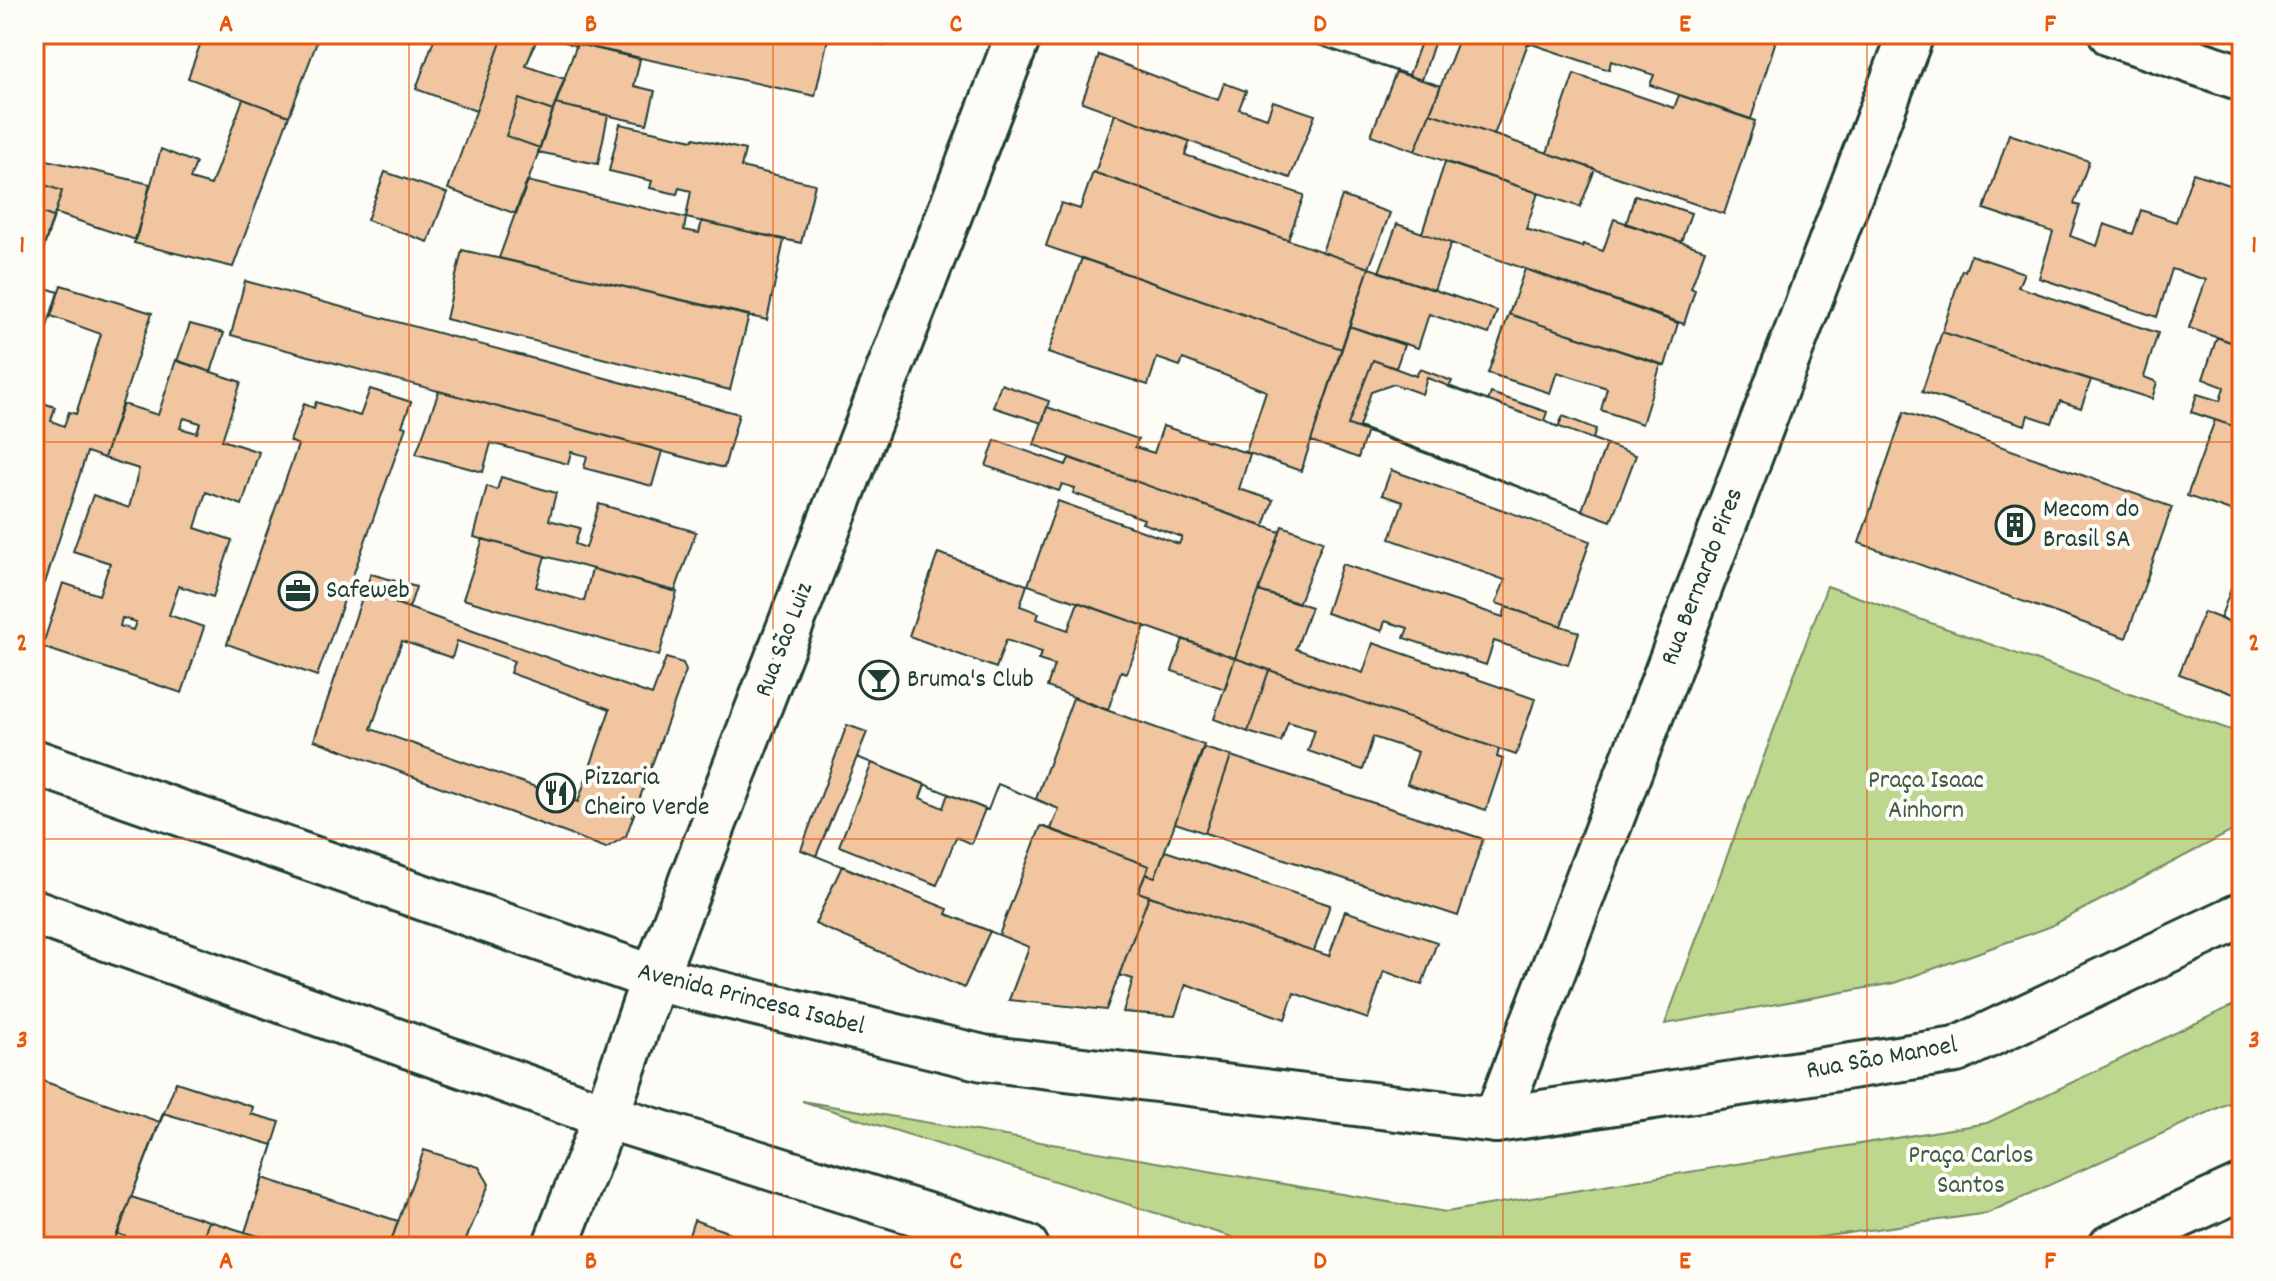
<svg xmlns="http://www.w3.org/2000/svg" width="2276" height="1281" font-family="Dekko,sans-serif">
<style>
.green{fill:#bed78e;stroke:#6e8a61;stroke-width:2}
.building{fill:#f2c5a1;stroke:#1f3d34;stroke-width:2;fill-rule:evenodd}
.lines{fill:none;stroke-linecap:round;stroke-linejoin:round}
.street-casing{stroke:#1f3d34;stroke-width:50}
.secondary-casing{stroke:#1f3d34;stroke-width:50}
.street{stroke:#fdfcf7;stroke-width:44}
.secondary{stroke:#fdfcf7;stroke-width:44}
.grid{fill:none;stroke:#e8590c;stroke-width:2;stroke-opacity:0.55}
.labels{text-anchor:middle;dominant-baseline:central;stroke-width:8;stroke-linejoin:round;paint-order:stroke}
.poi-label{font-size:26px;fill:#1f3d34;stroke:#fdfcf7;text-anchor:start}
.street-label{font-size:26px;fill:#1f3d34;stroke:#fdfcf7}
.park-label{font-size:26px;fill:#3f5c46;stroke:#fdfcf7}
.neatline{fill:none;stroke:#e8590c;stroke-width:3}
.grid-label{font-size:26px;text-anchor:middle;font-weight:bold;fill:#e8590c}
</style>
<rect width="100%" height="100%" fill="#fdfcf7"/>
<filter id="ink" filterUnits="userSpaceOnUse"><feTurbulence type="fractalNoise" baseFrequency=".0125" numOctaves="2"/><feDisplacementMap in="SourceGraphic" scale="16" xChannelSelector="R" yChannelSelector="G"/><feConvolveMatrix kernelMatrix="1 2 1 2 8 2 1 2 1" color-interpolation-filters="sRGB"/></filter>
<g filter="url(#ink)">
<path class="green" d="M1827,586l415,148v92l-193,101 -155,56 -229,41z
M2242,1001v96l-254,116 -236,34h-489l-461,-146 644,111 541,-89z"/>
<path class="building" d="M34,34h7l-7,19z
M204,34h101l13,5 -29,77 -101,-38z
M436,34h68l-28,77 -60,-22z
M504,34h35l-13,32 39,13 -12,32 -34,-12 -13,37 34,12 -24,66 -68,-25z
M544,34h36l-4,12z
M580,34h249l-14,62 -238,-52z
M835,34h52l-4,12z
M1286,34h151l-15,46z
M1286,34h138l-15,41z
M1461,34h41l26,9 -34,92 -64,-22z
M1502,34h268l5,9 -24,76 -101,-34 4,-10 -43,-14 -2,9z
M577,44l63,15 -6,27 21,5 -8,33 -92,-20z
M1099,55l119,45 6,-17 22,8 -7,18 28,9 6,-17 42,14 -25,63 -208,-76z
M1396,72l45,14 -26,65 -44,-16z
M1574,74l100,34 5,-13 76,26 -31,93 -177,-61z
M243,99l46,17 -56,151 -99,-24 27,-94 35,14 -6,16 21,6z
M519,99l34,12 -13,37 -34,-12z
M555,104l53,11 -10,49 -60,-12z
M1430,113l165,56 -15,38 -165,-56z
M1115,114l75,27 -5,14 119,40 -16,45 -193,-67z
M620,124l73,16 1,-2 51,12 -4,17 74,17 -14,59 -115,-25 5,-27 -12,-3 -2,6 -27,-6 2,-7 -43,-10z
M2009,134l80,27 -15,43 6,2 -10,30 27,10 7,-22 29,10 8,-24 35,12 17,-49 49,16v157l-53,-18 17,-48 -34,-11 -15,48 -118,-39 14,-46 -69,-23z
M34,157l116,27 -14,56 -81,-27 7,-22 -28,-10z
M1445,162l93,31 -12,36 56,18 1,-3 20,7 11,-32 91,31 -14,38 4,2 -11,34 -262,-91z
M385,172l62,21 -19,49 -61,-22z
M1093,172l276,96 -27,81 -296,-103 15,-43 19,6z
M34,181l28,10 -28,87z
M527,181l159,37 -2,12 15,3 3,-12 82,19 -17,80 -268,-62z
M1635,195l56,18 -10,29 -55,-18z
M1342,196l48,17 -21,55 -47,-16z
M34,210l19,7 -19,61z
M34,210l19,7 -19,61z
M1397,224l54,19 -17,47 -55,-18z
M462,250l287,65 -19,75 -284,-71z
M1971,255l53,18 -6,14 140,46 -14,44 13,5 -5,17 -210,-67 20,-62 3,1z
M1082,258l260,91 -41,122 -55,-19 20,-61 -83,-32 -3,7 -23,-8 -9,27 -100,-32z
M1369,268l128,43 -8,23 -60,-20 -11,34 -69,-22z
M1525,269l153,54 -13,43 -156,-52z
M245,281l494,133 -15,54 -493,-133z
M34,284l24,8 -24,76z
M34,284l24,8 -24,76z
M61,285l91,28 -48,145 -17,-6 -42,131 -11,-4v-179l21,7 -4,14 13,5 5,-14 7,2 25,-80 -50,-18z
M1509,314l152,50 -19,60 -41,-14 6,-22 -50,-16 -7,21 -62,-20z
M190,324l34,9 -13,39 -34,-11z
M1349,326l55,19 -8,23 -23,-8 -25,65 19,6 -9,27 -47,-17z
M1942,332l149,48 -10,28 -21,-7 -8,22 -24,-8 -3,10 -103,-33z
M2217,337l25,9v83l-51,-17 6,-18 23,7 4,-14 -21,-8z
M176,360l65,22 -19,58 37,12 -17,53 -36,-13 -11,36 37,12 -19,57 -34,-11 -10,29 35,12 -22,66 -140,-46 21,-64 36,12 11,-32 -37,-12 20,-56 36,13 10,-39 -35,-11 19,-54 35,11zM184,418l16,5 -3,10 -17,-5zM122,618l14,4 -3,8 -13,-4z
M1373,360l43,16 4,-7 32,12 -3,6 39,14 3,-8 56,19 -3,9 14,6 5,-11 33,13 -3,10 43,16 -25,66 -263,-96z
M1427,378l179,66 -24,66 -223,-83 12,-35 23,-8 28,10z
M1001,384l48,17 -7,22 -49,-16z
M370,389l41,13 -9,24 4,1 -89,249 -90,-32 71,-199 -8,-4 14,-37 10,4 2,-6 44,14z
M439,391l223,60 -10,35 -68,-18 3,-12 -16,-4 -3,12 -77,-21 -8,29 -67,-18z
M1047,407l91,32 -3,8 19,6 9,-27 87,28 -11,35 34,11 -9,27 -230,-82z
M1904,412l268,95 -46,131 -267,-95z
M2215,420l27,9v86l-55,-19z
M995,440l71,25 3,-7 211,74 -45,126 -207,-73 30,-84 121,43 3,-7 -40,-14 2,-4 -71,-26 2,-5 -13,-4 -3,7 -73,-25z
M1391,470l199,71 -29,85 -65,-23 9,-23 -115,-41 13,-37 -21,-7z
M501,477l55,16 -7,27 31,8 -5,16 11,4 13,-44 97,28 -21,59 -201,-54 13,-51 10,4z
M1282,526l41,15 -25,63 -39,-13z
M483,539l62,17 -9,31 48,14 8,-32 85,23 -18,64 -196,-57z
M938,553l89,32 -7,21 19,7 -2,6 31,11 10,-28 67,24 -18,47 -6,-2 -13,39 -61,-23 7,-22 -16,-5 4,-8 -36,-12 -10,28 -87,-32z
M2242,559v68l-22,-8z
M2242,559v68l-22,-8z
M1342,564l161,53 3,-10 73,25 -11,33 -74,-24 -8,24 -82,-27 4,-10 -23,-7 -3,10 -56,-18z
M371,574l45,13 -7,21 -45,-16z
M1259,591l52,16 -15,42 67,24 10,-30 162,56 -19,56 -281,-97z
M364,592l288,103 14,-37 17,5 3,8 -60,165 -20,12 -292,-108z
M2204,612l38,15v70l-63,-23z
M1183,639l52,19 -10,31 -53,-18z
M402,641l50,17 5,-17 57,20 -4,12 100,36 -32,93 -207,-73z
M1235,658l34,12 -21,62 -34,-13z
M1269,670l230,79 -2,8 6,2 -17,51 -79,-26 11,-32 -45,-15 -10,33 -55,-19 7,-21 -27,-8 -7,20 -33,-10z
M1073,698l131,47 -49,132 -9,-3 3,-8 -98,-37 8,-20 -23,-10z
M847,725l20,7 -10,25 131,53 10,-26 61,25 -8,20 -10,-3 -42,109 -53,-21 2,-5 -147,-59z
M1204,748l27,8 -26,77 -30,-10z
M1231,756l252,83 -25,77 -253,-83z
M857,757l131,53 10,-26 61,25 -8,20 -10,-3 -42,109 -53,-21 2,-5 -132,-53z
M872,763l53,21 -5,14 23,10 5,-14 37,15 -14,35 -15,-7 -19,48 -98,-39z
M1041,826l108,40 -11,26 11,4 -43,114 -97,-10 20,-53 -30,-12z
M1165,851l165,54 -16,46 -176,-59 8,-18 9,3z
M842,866l106,43 -2,5 44,17 -26,57 -149,-64z
M1149,896l180,60 16,-45 92,31 -15,43 -38,-14 -16,48 -74,-26 -9,26 -99,-35 -11,32 -52,-4 10,-33 -14,-4z
M34,1078l126,44 -48,125h-78z
M176,1082l77,25 -2,7 29,8 -35,110 -114,-35z
M163,1113l110,32 -28,87 -114,-35z
M424,1150l55,17 10,17 -26,63h-74z
M263,1178l135,43 -9,26h-94l-50,-15z
M131,1197l78,24 -9,26h-46l-36,-13z
M694,1220l75,27h-84z
M209,1221l36,11 50,15h-95z"/>
<g class="lines">
<defs>
<path id="street" d="M2112,34l130,44
M1496,1120l415,-1086"/>
<path id="secondary" d="M34,762l620,216 329,80 513,62 460,-70 286,-135
M34,912l572,204 420,131
M555,1247l51,-131 48,-138 365,-944
M2111,1247l131,-60"/>
</defs>
<use href="#street" class="street-casing"/>
<use href="#secondary" class="secondary-casing"/>
<use href="#street" class="street"/>
<use href="#secondary" class="secondary"/>
</g>
</g>
<path class="grid" d="M409,34v1213M773,34v1213M1138,34v1213M1503,34v1213M1867,34v1213M34,442h2208M34,839h2208"/>
<defs>
<symbol id="building-ring" viewBox="-11 -11 22 22"><circle r="9.5" fill="#fdfcf7" stroke="#1f3d34" stroke-width="1.5"/><path d="M-4-6H4V6H1V3H-1V6H-4ZM-2.5-4.3h1.7v1.8h-1.7ZM.8-4.3h1.7v1.8H.8ZM-2.5-1h1.7V.8h-1.7ZM.8-1h1.7V.8H.8Z" fill="#1f3d34"/></symbol>
<symbol id="office-ring" viewBox="-11 -11 22 22"><circle r="9.5" fill="#fdfcf7" stroke="#1f3d34" stroke-width="1.5"/><path d="M-6-3h4V-5.5h4V-3h4V5H-6ZM-1-4.5V-3h2v-1.5ZM-6 0V1H6V0Z" fill="#1f3d34"/></symbol>
<symbol id="bar-ring" viewBox="-11 -11 22 22"><circle r="9.5" fill="#fdfcf7" stroke="#1f3d34" stroke-width="1.5"/><path d="M-6-5H6L.8 .8V4.5H3.5V6h-7V4.5H-.8V.8Z" fill="#1f3d34"/></symbol>
<symbol id="restaurant-ring" viewBox="-11 -11 22 22"><circle r="9.5" fill="#fdfcf7" stroke="#1f3d34" stroke-width="1.5"/><path d="M-5-6h1v4h1v-4h1v4h1v-4h1v5L-1.5 .5V6h-2V.5L-5-1ZM5-6V6H3V1.5H1.5Q1.5-4 5-6Z" fill="#1f3d34"/></symbol>
</defs>
<g fill-rule="evenodd">
<use href="#building-ring" x="1993" y="503" width="44" height="44"/>
<use href="#office-ring" x="276" y="569" width="44" height="44"/>
<use href="#bar-ring" x="857" y="658" width="44" height="44"/>
<use href="#restaurant-ring" x="534" y="771" width="44" height="44"/>
</g>
<g class="labels">
<g class="poi-label">
<text x="2043" y="510">Mecom do<tspan x="2043" dy="30">Brasil SA</tspan></text>
<text x="326" y="591">Safeweb</text>
<text x="907" y="680">Bruma's Club</text>
<text x="584" y="778">Pizzaria<tspan x="584" dy="30">Cheiro Verde</tspan></text>
</g>
<g class="street-label">
<text transform="translate(1703 577) rotate(-69)">Rua Bernardo Pires</text>
<text transform="translate(785 640) rotate(-69)">Rua São Luiz</text>
<text transform="translate(751 1000) rotate(14)">Avenida Princesa Isabel</text>
<text transform="translate(1882 1059) rotate(-10)">Rua São Manoel</text>
</g>
<g class="park-label">
<text x="1926" y="781">Praça Isaac<tspan x="1926" dy="30">Ainhorn</tspan></text>
<text x="1971" y="1156">Praça Carlos<tspan x="1971" dy="30">Santos</tspan></text>
</g>
</g>
<rect width="2276" height="1281" fill="none" stroke="#fdfcf7" stroke-width="88"/>
<rect x="44" y="44" width="2188" height="1193" class="neatline"/>
<g class="grid-label">
<text x="226" y="31">A</text>
<text x="591" y="31">B</text>
<text x="956" y="31">C</text>
<text x="1320" y="31">D</text>
<text x="1685" y="31">E</text>
<text x="2050" y="31">F</text>
<text x="22" y="252">1</text>
<text x="2254" y="252">1</text>
<text x="22" y="650">2</text>
<text x="2254" y="650">2</text>
<text x="22" y="1047">3</text>
<text x="2254" y="1047">3</text>
<text x="226" y="1268">A</text>
<text x="591" y="1268">B</text>
<text x="956" y="1268">C</text>
<text x="1320" y="1268">D</text>
<text x="1685" y="1268">E</text>
<text x="2050" y="1268">F</text>
</g>
</svg>
